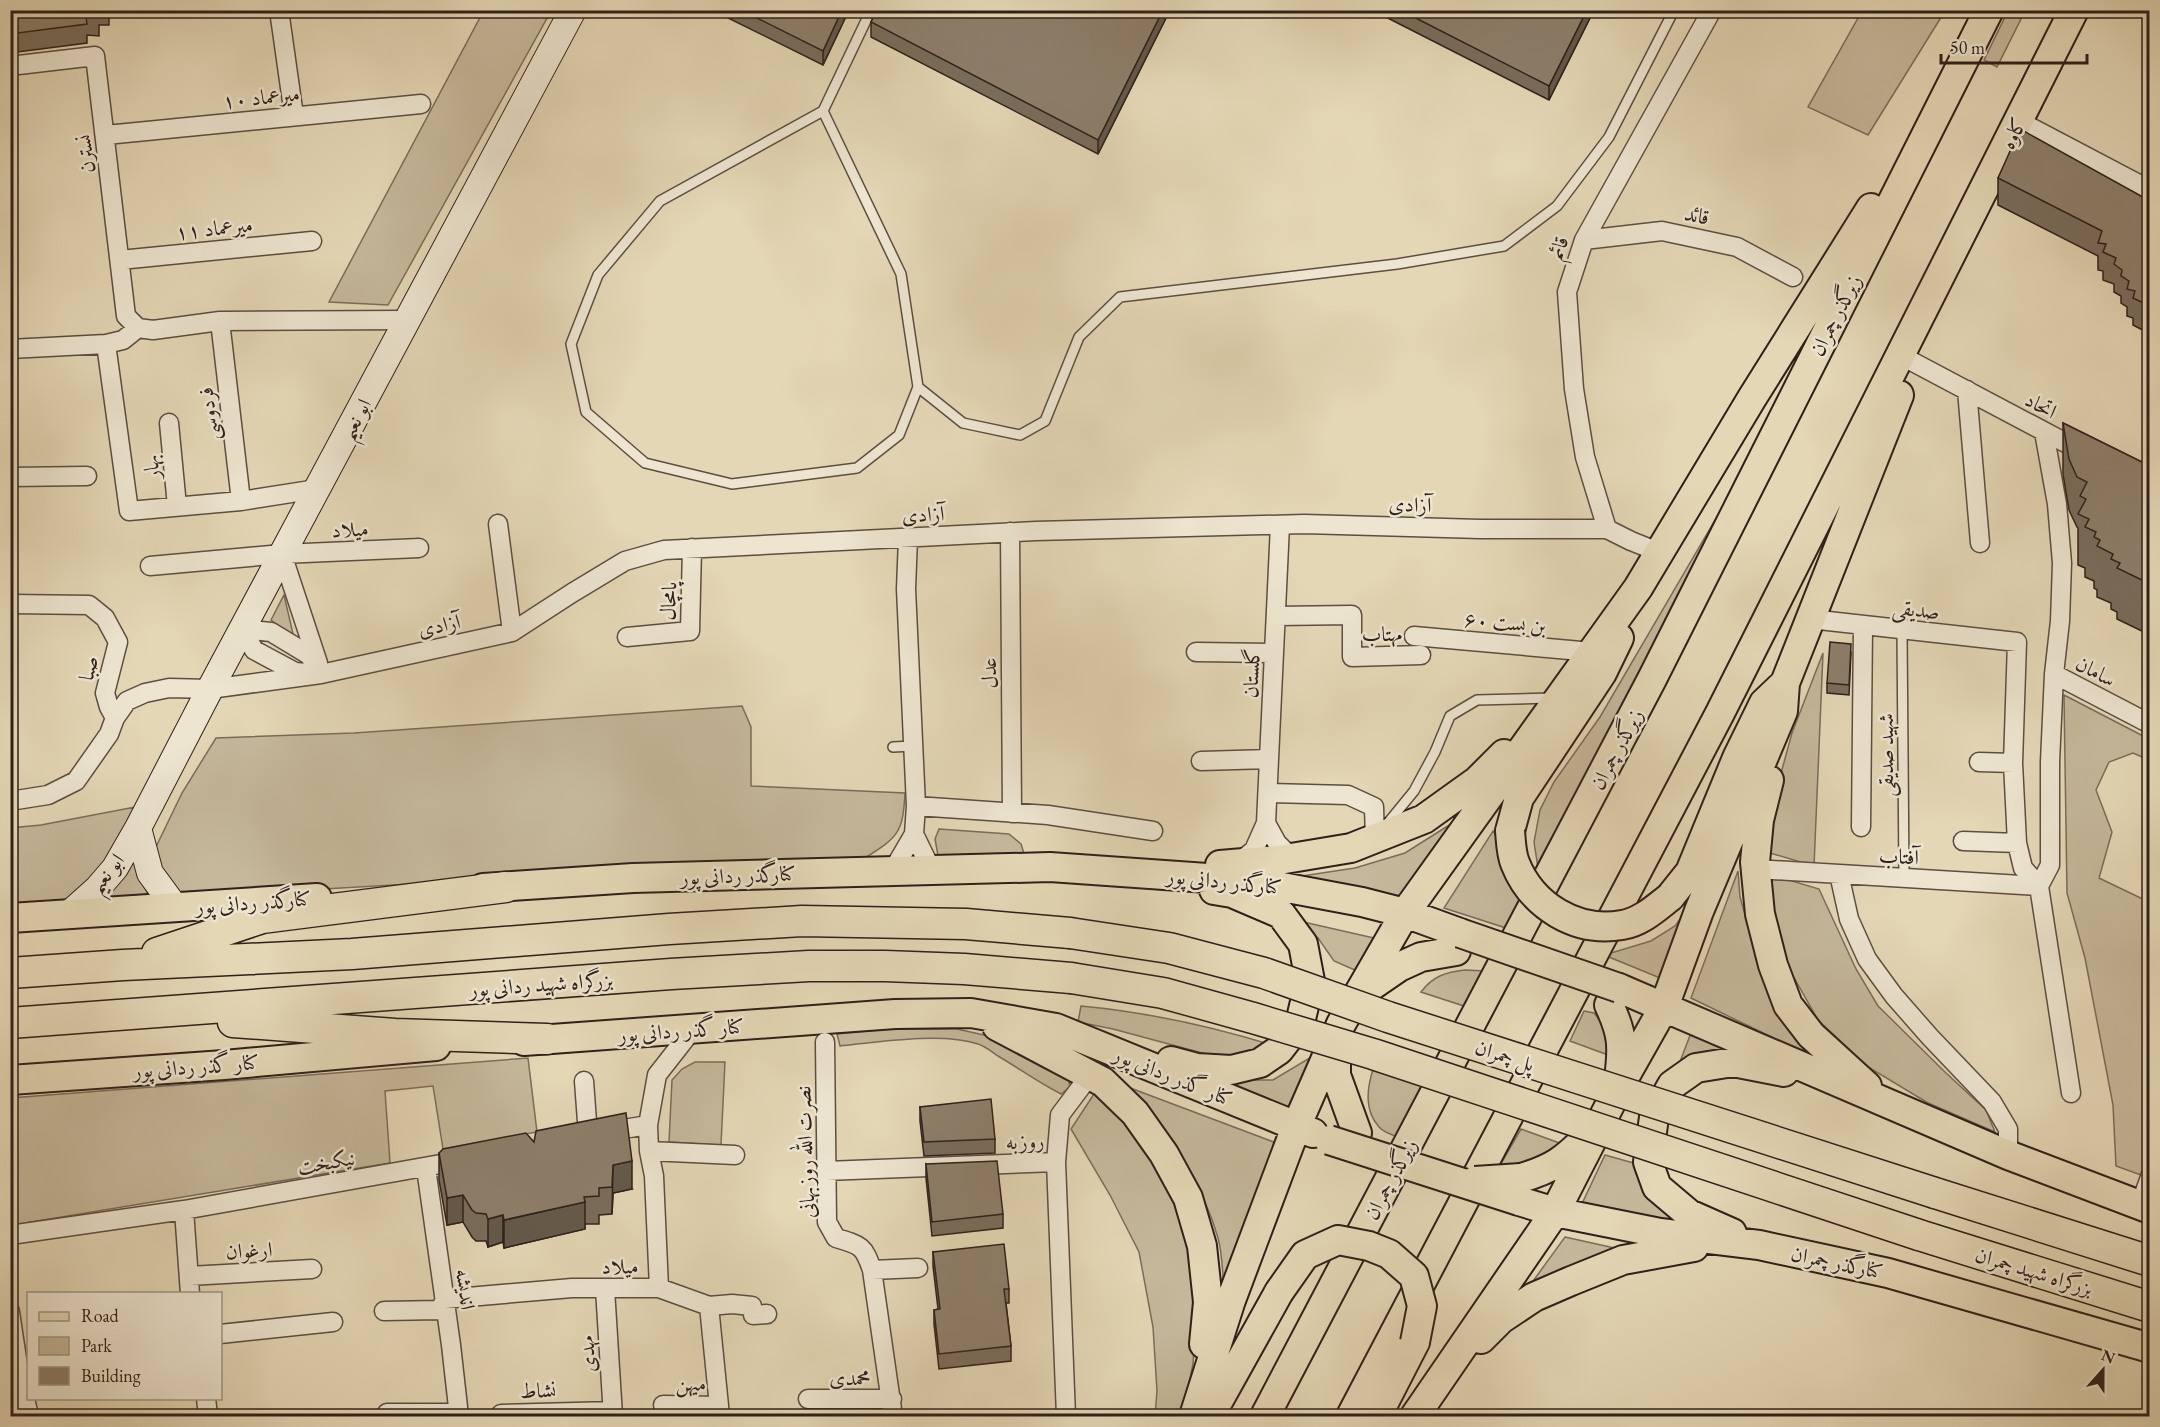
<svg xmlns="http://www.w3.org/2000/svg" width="2160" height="1427" font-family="'EB Garamond',Amiri,serif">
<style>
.green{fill:#c5b89b;stroke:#7a6c5a;stroke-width:1.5}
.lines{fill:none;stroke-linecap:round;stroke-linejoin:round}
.service-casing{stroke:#5c4e41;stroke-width:12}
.minor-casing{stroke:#5c4e41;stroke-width:21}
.secondary-casing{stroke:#2f201a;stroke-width:28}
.primary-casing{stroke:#2f201a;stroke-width:32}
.trunk-casing{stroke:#2f201a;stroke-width:33}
.service{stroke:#ede5d0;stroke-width:9}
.minor{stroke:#ede5d0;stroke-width:18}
.secondary{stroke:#ede5d0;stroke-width:26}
.primary{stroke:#e4d7b6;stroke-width:28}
.trunk{stroke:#e4d7b6;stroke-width:30}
.primary-bridge-casing{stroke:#2f201a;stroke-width:32;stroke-linecap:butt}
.trunk-bridge-casing{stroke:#2f201a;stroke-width:33;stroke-linecap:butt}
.primary-bridge{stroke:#e4d7b6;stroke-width:28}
.trunk-bridge{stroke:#e4d7b6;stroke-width:30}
.wall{fill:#796d5c;stroke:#2f201a;stroke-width:1.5}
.shaded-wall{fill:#63594b;stroke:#2f201a;stroke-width:1.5}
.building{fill:#8d7f6b;stroke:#2f201a;stroke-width:1.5}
.labels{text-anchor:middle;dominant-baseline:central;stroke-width:5;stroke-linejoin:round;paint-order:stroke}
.street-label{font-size:21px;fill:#2f201a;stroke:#ede5d0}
</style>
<rect width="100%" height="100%" fill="#e4d7b6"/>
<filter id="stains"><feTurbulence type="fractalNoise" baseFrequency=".00333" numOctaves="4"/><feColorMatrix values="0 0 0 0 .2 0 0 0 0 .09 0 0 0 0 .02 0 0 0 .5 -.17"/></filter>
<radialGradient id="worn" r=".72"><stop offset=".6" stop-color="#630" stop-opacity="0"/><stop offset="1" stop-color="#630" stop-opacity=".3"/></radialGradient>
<path class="green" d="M484,10l67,1 -163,294 -59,-3z
M1862,11h83l-77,124 -60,-28z
M2008,11h17l-28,56 -13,-7z
M1774,419l-235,455 -5,-32 6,-32 14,-28 46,-65z
M284,595l10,43 -23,-18z
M1823,653l-9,213 -54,-16 32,-117z
M2064,695l85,44v21l-16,-7 -24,9 -13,28 16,42 -13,46 50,24v276l-33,-12 -3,-61 -28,-147 -18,-65z
M742,706l9,21v59l154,7c-2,40 -7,44 -40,65l-646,37h-38l-18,-17 -9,-27 28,-58 34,-55 138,-5z
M135,807l-23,44 -21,28 -29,25 -51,5 -1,-81 31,-3z
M1462,817l-59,82 -101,-23 53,-8 50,-15z
M939,829l70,5 12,10 4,13 -86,4 -4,-22z
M1493,831l10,6 17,61 -14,30 -62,-20z
M137,842c0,26 1,38 16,60l-63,3z
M1738,871l2,26 21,74 64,92 -134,-65z
M1762,872l57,17 37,80 22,37 68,67 40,37 9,22 -67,-29 -60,-36 -50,-47 -30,-53z
M1692,903l-27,77 -61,-25 47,-14 24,-15z
M1299,921l75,17 -17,33 -23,-10 -16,-23z
M1465,970l20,1 -18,36 -46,-15c12,-16 25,-20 44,-22z
M1081,1006c64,6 129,20 191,39l-44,15 -115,-31 -35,-7z
M1584,1011l10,2 11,14 6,29 -41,-15z
M887,1029h70l36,8 74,35 3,15 -9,7c-22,-11 -41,-25 -63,-38 -6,-4 -13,-10 -20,-12 -36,-12 -100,-2 -138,2l-3,-12z
M1691,1033l67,25 -82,14z
M1318,1053l-23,56 -100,-34 55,5h23z
M528,1058l9,74 -94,17 -10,-63 -48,5 5,72 -377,62 -3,-17v-110z
M695,1062h30l-4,83 -52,-3 3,-62 10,-11z
M1373,1069l49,17 -22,52c-6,-3 -16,-5 -21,-11 -15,-17 -12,-38 -6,-58z
M1125,1086l154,58 -55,154c-1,-20 -1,-42 -6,-60 -16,-60 -56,-105 -93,-152z
M1094,1094l41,39 33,53 24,63 5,54 -4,61 -11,52h-27l2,-25 -4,-64 -14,-75 -29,-57 -39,-66z
M1521,1129l44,16 -32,21 -34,1z
M1605,1155l32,9 53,64 -111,-18z
M1565,1237l63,14 -105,44z"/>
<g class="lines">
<defs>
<path id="service" d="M871,10l-48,101 78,163 17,113 45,36 57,12 25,-14 34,-84 41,-40 277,-33 107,-18 53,-40 52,-69 65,-127
M823,111l-163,90 -62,74 -27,69 15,68 59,51 87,21 125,-16 42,-33 19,-48
M1902,630l2,249
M893,747l20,-1
M1387,824l27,-33 21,-39 15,-36 27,-16 75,-2
M2137,1200l13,-36"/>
<path id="minor" d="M279,10l15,106
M10,66l85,-10 31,260 12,12 15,2 67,-9 187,-1
M2019,121l131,69
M106,135l315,-31
M1584,240l78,-9 75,16 56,30
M120,260l192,-19
M220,321l21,180
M106,344l23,167 112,-10 76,-12
M10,349l96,-5 17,-4 15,-12
M1913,362l170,90
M1967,390l13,153
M169,423l8,83
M10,477l77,-1
M498,524l14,108
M1607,529l-22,-72 -11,-68 -7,-97 17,-52 128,-230
M1010,532l2,281
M908,538l-2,51 10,217 -2,28 17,35
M282,554l36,109
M150,566l132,-12 137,-6
M12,604l77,1 16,13 13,24 -13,51 4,14 6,11
M1276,616l76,-1v42l69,-2
M1810,619l207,23 -4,121 4,80 6,25 16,18 32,207
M242,629l29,3 38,23 12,19 -26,-2 -41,-22z
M1414,636l178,16
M627,637l63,-6 2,-83
M1196,652l78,1
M2054,674l96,50
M1201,761l68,-2
M1979,762l34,1
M1268,793l80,2 26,12 1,32
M10,801l38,-6 28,-14 33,-47 6,-16 12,-17 18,-8 24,-5 41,1 111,-15 191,-42 60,-39 53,-32 39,-11 372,-19 268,-7 176,5h127l24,12 30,12
M916,806l132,9 105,16
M1266,823l11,20 15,15
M1861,827l2,-201
M1963,841l54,2
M1238,863l16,-13 12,-27 14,-298
M1756,869l283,17
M893,870l21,-36
M1839,874l10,45 18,40 27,37 36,41 62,65 16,27v26
M2039,886l11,-21v-103l4,-88 6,-53 2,-58 -5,-59 -13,-72
M825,1042l2,180 9,16c25,7 28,8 36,32l21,146
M584,1081l4,54
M605,1132l43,-7
M649,1151l86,4
M1056,1162l10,254
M426,1168l25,177 8,71
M826,1171l230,-9 4,-47 30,-40
M184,1210l6,84
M10,1235l174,-25 279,-50
M872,1270l46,-2
M189,1276l123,-7
M659,1288l50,18 11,110
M605,1289l8,127
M709,1306l23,-2 20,2 1,9 14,-1
M384,1311l56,-1 5,-11 127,-11h87l-5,-112 -5,-25 -1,-26 9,-50 36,-46
M10,1312l9,60 10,44
M220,1334l113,-12
M206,1398l2,18
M808,1399h84
M663,1405l56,1
M387,1413h72
M501,1414l112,-3"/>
<path id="secondary" d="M138,828l12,45 25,34
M69,914l28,-25 18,-21 23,-40 72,-139 363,-679"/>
<path id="primary" d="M1769,780l-10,40 -4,42 5,52 13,51 15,40 23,30 56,51
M1510,831l9,-33 83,-125 17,-35
M1220,865l59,-5 72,-12 73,-29 53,-38 27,-27
M483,888l150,-10 417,-11 200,14 112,21 43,11 55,20
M1670,897l20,-25 47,-114 27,-55 21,-20
M10,918l307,-20
M1619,988l389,167 142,54
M1364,991l35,-24 22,-10 35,-6
M1609,1005c14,29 14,42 10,74
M997,1026l106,56 32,31 29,41 24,44 14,48 6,56 -4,42
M524,1041l371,-27 76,-1 85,15 257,105
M1336,1043v32l21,58
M1171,1061l26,7 34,2 29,-7 19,-13 21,-27 10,-42 -7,-37 -22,-30 -49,-21 -18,-3
M10,1080l214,-15 212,-19
M1521,1178c31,-9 44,-18 66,-41
M1519,1201l36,11 105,21 99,12 129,28 262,75
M1732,1233l-43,-19 -32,-27 -9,-25 6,-45 18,-32 24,-17 37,-6 51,10
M1481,1339l20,-20 33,-22 37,-16 52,-21 71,-13
M1194,1416l37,-116 65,-173 45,-103 64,-111 233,-325 114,-190 119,-190
M1210,1416l69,-124
M1265,1416l387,-737 337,-669
M1351,1416l369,-703 354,-703
M1377,1416l38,-74
M1415,1416l140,-204 64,-125 45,-80 35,-96 84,-200 2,-28 114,-288"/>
<path id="trunk" d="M157,953l105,-35 244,-31
M10,973l113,-8 229,-11 317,-25 133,-8 164,3 104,9
M233,1022l162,12 152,5
M10,1023l661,-49 138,-8h76l79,3 107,9
M1935,1193l215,68
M1919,1235l231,72"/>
</defs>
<use href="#service" class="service-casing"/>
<use href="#minor" class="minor-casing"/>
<use href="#secondary" class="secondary-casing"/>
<use href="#primary" class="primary-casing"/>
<use href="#trunk" class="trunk-casing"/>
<use href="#service" class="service"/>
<use href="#minor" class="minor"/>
<use href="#secondary" class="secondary"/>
<use href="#primary" class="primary"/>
<use href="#trunk" class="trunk"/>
<defs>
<path id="primary-bridge" d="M1510,831c1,10 1,22 5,32 17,43 61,70 107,62 19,-3 34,-17 48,-28
M1460,933l159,55
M1329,1140l190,61
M1475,1181l46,-3
M1279,1292l26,-37 33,-15 31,6 20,8 25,22 8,30 -7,36"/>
<path id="trunk-bridge" d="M1070,933l99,15 95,25 124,44 547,176
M1071,978l92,15 90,25 120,36 546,181"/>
</defs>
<use href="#primary-bridge" class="primary-bridge-casing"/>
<use href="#trunk-bridge" class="trunk-bridge-casing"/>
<use href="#primary-bridge" class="primary-bridge"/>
<use href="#trunk-bridge" class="trunk-bridge"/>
</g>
<path class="wall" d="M10,10l36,3 4,-3h59v15h-10v11l-12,-1v8l-77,10z
M712,10h137l-26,55z
M877,10h293l-72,144 -227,-117v-15z
M1372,10h222l-45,90z
M1998,178l152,23v133l-17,-9v-7l-6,-2v-9l-6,-4v-7l-7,-4v-8l-11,-4v-9l-5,-1v-14l-100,-51z
M2063,423l87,43v165l-2,3 -31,-15v-7l-6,-3v-6l-14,-6v-7l-3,-2v-7l-9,-4v-9l-7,-3v-37l-1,-1 -8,-17 -6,-36z
M1851,653l-2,42 -22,-2v-10z
M920,1107l75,32v14l-71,3 -4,-35z
M534,1142l98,47 -19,4 -1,21 -13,1v9h-14v5l-81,19 -1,-6 -15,5 -2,-6h-10l-4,-4 -9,-15 -16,3 -8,-45v-27z
M926,1164l77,50v14l-71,8 -6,-58z
M933,1252l76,37v14h-3l5,43v15l-72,8 -5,-45v-14l4,-1 -5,-43z"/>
<path class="shaded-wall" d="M842,10h7l-26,55v-14z
M1163,10h7l-72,144v-14z
M1587,10h7l-45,90v-14z
M2149,580v51l-1,3v-51z
M632,1161v28l-19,4 -1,21 1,-49z
M463,1195v27l-16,3v-27z
M585,1202v27l-81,19v-28z
M503,1215v27l-15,5v-28z"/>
<path class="building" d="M10,10h35l1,3 4,-3h48l1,7h-13l1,7 -77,10z
M741,10h101l-19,41z
M877,10h286l-65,130 -227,-118z
M1400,10h187l-38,76z
M2020,129l130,72v105l-17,-8 2,-7 -8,-2 2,-8 -8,-5 1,-6 -8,-6 2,-6 -13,-6 3,-8 -8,-1 4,-12 -104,-53z
M2063,423l87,43v114l-2,3 -31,-15 3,-5 -9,-4 2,-5 -16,-8 3,-6 -6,-3 2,-5 -11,-5 4,-8 -11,-5 8,-15 -6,-3 7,-14 -10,-5 -8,-18z
M1830,642l21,2 -2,41 -22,-2z
M991,1099l4,40 -71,3 -4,-35z
M626,1113l6,48 -19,4 -1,22 -13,1v8l-15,1 1,5 -81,18 -1,-5 -15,4 -2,-5 -10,-1 -4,-3 -9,-15 -16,3 -8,-45 4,-4 83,-16 8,9 2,-11z
M997,1161l6,53 -71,8 -6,-58z
M1004,1244l5,45h-5l7,57 -72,8 -5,-44 6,-1 -7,-57z"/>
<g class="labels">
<g class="street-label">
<text transform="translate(261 97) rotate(-6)">میرعماد ۱۰</text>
<text transform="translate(2013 133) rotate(-63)">کاوه</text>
<text transform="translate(85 154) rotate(-97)">نسترن</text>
<text transform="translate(1697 215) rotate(12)">قائد</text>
<text transform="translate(214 228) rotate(-6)">میرعماد ۱۱</text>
<text transform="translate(1558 248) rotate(-71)">قائم</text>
<text transform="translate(1835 315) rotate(-63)">زیرگذر چمران</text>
<text transform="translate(2041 405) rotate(28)">اتحاد</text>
<text transform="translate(208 414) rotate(-97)">فردوسی</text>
<text transform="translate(355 419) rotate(-62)">ابو نعیم</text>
<text transform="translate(151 467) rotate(-96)">بهار</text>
<text transform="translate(1410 504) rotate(2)">آزادی</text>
<text transform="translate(923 514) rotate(-3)">آزادی</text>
<text transform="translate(350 529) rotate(-3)">میلاد</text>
<text transform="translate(668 601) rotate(-87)">پامچال</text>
<text transform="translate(1916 609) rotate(6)">صدیقی</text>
<text transform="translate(1505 622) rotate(5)">بن بست ۶۰</text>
<text transform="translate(439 625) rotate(-12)">آزادی</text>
<text x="1382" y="633">مهتاب</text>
<text transform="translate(88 668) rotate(-77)">صبا</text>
<text transform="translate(2096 671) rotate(28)">سامان</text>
<text transform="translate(988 673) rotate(-90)">عدل</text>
<text transform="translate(1251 673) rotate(-87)">گلستان</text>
<text transform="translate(1616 749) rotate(-62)">زیرگذر چمران</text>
<text transform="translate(1885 755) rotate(-90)">شهید صدیقی</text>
<text transform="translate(1899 856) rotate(3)">آفتاب</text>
<text transform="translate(106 873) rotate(-52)">ابو نعیم</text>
<text transform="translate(738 875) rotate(-2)">کنارگذر ردانی پور</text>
<text transform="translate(1224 881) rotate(6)">کنارگذر ردانی پور</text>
<text transform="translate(253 902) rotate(-4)">کنارگذر ردانی پور</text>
<text transform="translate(541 984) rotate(-4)">بزرگراه شهید ردانی پور</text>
<text transform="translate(681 1030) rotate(-4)">کنار گذر ردانی پور</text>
<text transform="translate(1505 1055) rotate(18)">پل چمران</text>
<text transform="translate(196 1066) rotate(-4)">کنار گذر ردانی پور</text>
<text transform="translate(1173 1076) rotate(22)">کنار گذر ردانی پور</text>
<text transform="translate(1025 1141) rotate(-2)">روزبه</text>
<text transform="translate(805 1152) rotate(-92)">نصرت الله روزبهانی</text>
<text transform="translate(326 1162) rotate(-10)">نیکبخت</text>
<text transform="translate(1390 1179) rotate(-62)">زیرگذر چمران</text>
<text transform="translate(249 1250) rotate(-3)">ارغوان</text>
<text transform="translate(1837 1262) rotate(12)">کنارگذر چمران</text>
<text transform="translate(620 1266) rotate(-1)">میلاد</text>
<text transform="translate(2034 1271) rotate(17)">بزرگراه شهید چمران</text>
<text transform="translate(466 1289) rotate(82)">اندیشه</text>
<text transform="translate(587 1354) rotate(-94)">مهدی</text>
<text x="850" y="1377">محمدی</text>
<text transform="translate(691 1383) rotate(1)">میهن</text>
<text transform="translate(538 1390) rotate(-1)">نشاط</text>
</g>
</g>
<rect width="2160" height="1427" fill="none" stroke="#e4d7b6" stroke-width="36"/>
<rect x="12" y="12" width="2136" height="1403" fill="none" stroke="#2f201a" stroke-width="3"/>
<rect x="18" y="18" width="2124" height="1391" fill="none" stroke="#2f201a" stroke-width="1.5"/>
<rect x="27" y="1292" width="195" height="108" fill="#ede5d0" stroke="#a19687" stroke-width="1.5"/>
<rect x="39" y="1312" width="30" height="9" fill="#e4d7b6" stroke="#a19687" stroke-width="1.5"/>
<text x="81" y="1322" font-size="18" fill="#2f201a">Road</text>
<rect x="39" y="1337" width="30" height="18" fill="#c5b89b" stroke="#a19687" stroke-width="1.5"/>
<text x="81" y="1352" font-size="18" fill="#2f201a">Park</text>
<rect x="39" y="1367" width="30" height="18" fill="#8d7f6b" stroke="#a19687" stroke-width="1.5"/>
<text x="81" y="1382" font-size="18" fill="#2f201a">Building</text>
<g transform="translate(2103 1370) rotate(21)" stroke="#ede5d0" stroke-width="4.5" paint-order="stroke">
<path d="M0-4.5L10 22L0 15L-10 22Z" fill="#2f201a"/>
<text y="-9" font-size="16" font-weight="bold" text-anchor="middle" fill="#2f201a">N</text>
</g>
<path d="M1941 54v9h146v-9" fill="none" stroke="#2f201a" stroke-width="3"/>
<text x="1950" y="54" font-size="18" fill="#2f201a" stroke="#ede5d0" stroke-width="4.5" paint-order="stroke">50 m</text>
<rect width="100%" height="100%" filter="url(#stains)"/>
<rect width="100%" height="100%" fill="url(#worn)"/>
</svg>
